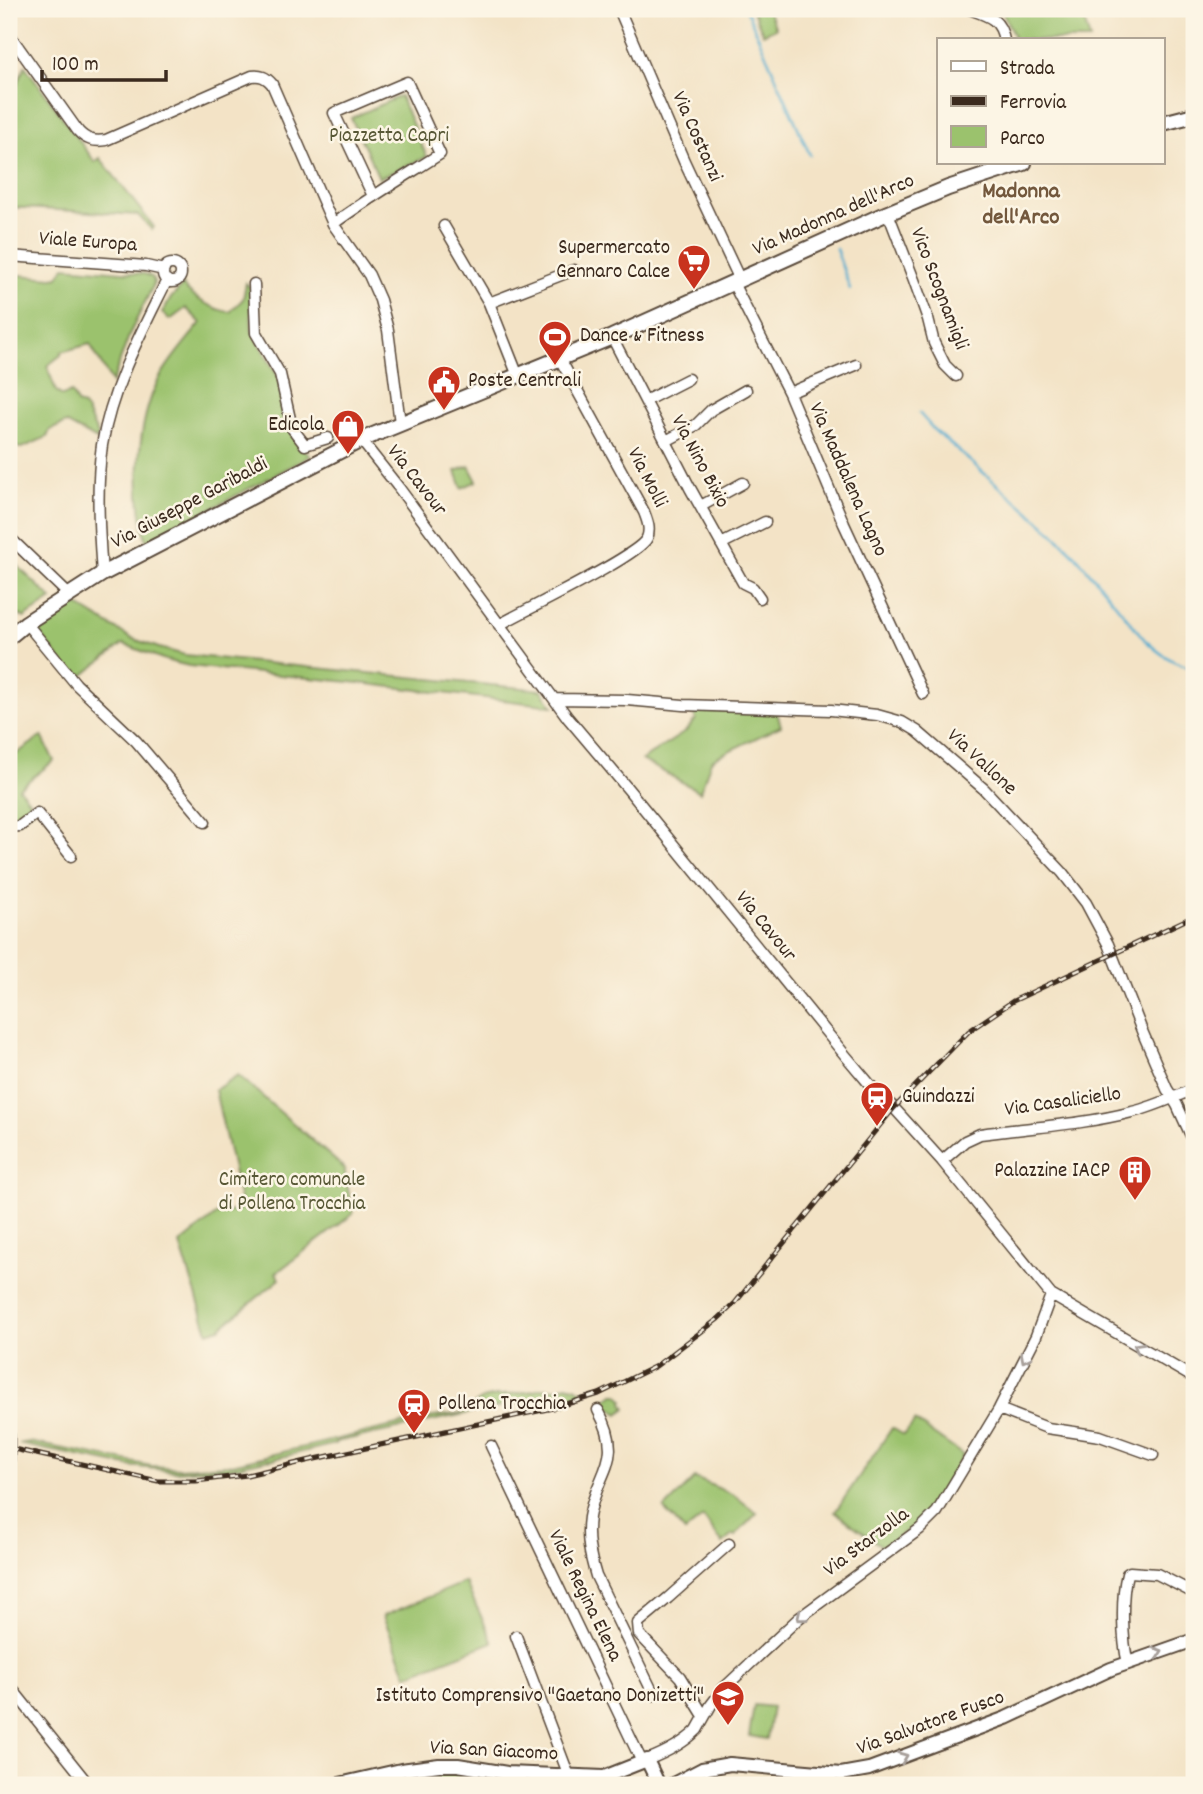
<svg xmlns="http://www.w3.org/2000/svg" width="1203" height="1794" font-family="Dekko,sans-serif">
<style>
.green{fill:#9bc26d;stroke:#6b7646;stroke-width:2}
.lines{fill:none;stroke-linecap:round;stroke-linejoin:round}
.stream{stroke:#51accf;stroke-width:2.5}
.minor-casing{stroke:#574637;stroke-width:13}
.tertiary-casing{stroke:#574637;stroke-width:16}
.secondary-casing{stroke:#574637;stroke-width:18}
.minor{stroke:#fff;stroke-width:10}
.tertiary{stroke:#fff;stroke-width:12}
.secondary{stroke:#fff;stroke-width:14}
.rail-casing{stroke:#3b2a1e;stroke-width:5}
.rail{stroke:#fcf5e5;stroke-width:2.5;stroke-dasharray:8;stroke-linecap:butt}
.oneway{stroke:#a79f9a}
.labels{text-anchor:middle;dominant-baseline:central;stroke-width:5;stroke-linejoin:round;paint-order:stroke}
.park-label{font-size:21px;fill:#585836;stroke:#fcf5e5}
.street-label{font-size:21px;fill:#3b2a1e;stroke:#fcf5e5}
.poi-label{font-size:21px;fill:#3b2a1e;stroke:#fcf5e5;text-anchor:end}
.neighbourhood-label{font-size:23px;font-weight:bold;fill:#73583d;stroke:#fcf5e5}
</style>
<rect width="100%" height="100%" fill="#fcf5e5"/>
<filter id="ink" filterUnits="userSpaceOnUse"><feTurbulence type="fractalNoise" baseFrequency=".0143" numOctaves="2"/><feDisplacementMap in="SourceGraphic" scale="14" xChannelSelector="R" yChannelSelector="G"/><feConvolveMatrix kernelMatrix="1 2 1 2 8 2 1 2 1" color-interpolation-filters="sRGB"/></filter>
<filter id="wash" filterUnits="userSpaceOnUse"><feTurbulence type="fractalNoise" baseFrequency=".00686" numOctaves="4" result="noise"/><feDisplacementMap in="SourceGraphic" scale="28" xChannelSelector="R" yChannelSelector="G"/><feGaussianBlur stdDeviation="1.57" result="paint"/><feColorMatrix in="noise" values="0 0 0 0 0 0 0 0 0 0 0 0 0 0 0 0 0 1.4 0 .05"/><feComposite in="paint" operator="in"/></filter>
<g filter="url(#wash)">
<rect width="100%" height="100%" fill="#f3e3c6"/>
<path class="green" d="M752,9h15l9,19 -13,6z
M989,9h92l9,31h-76l-1,-6 -12,-25 -6,2z
M25,66l70,96 5,-4 54,69 -2,3 -14,-15 -129,-8v-104z
M400,96l27,61 -48,21 -28,-60z
M65,267l80,7 7,3 2,5 -1,4 -23,47 -18,50 -22,-39 -29,8v3l-14,11 9,25 6,5 9,-4 6,11 6,3 3,4 12,25 -1,5 -31,-17 -16,7 -3,7 -25,11 -7,-1 -6,3v-176l43,4 6,-1z
M246,283l4,4 2,44 28,49 23,68 7,8 -163,87c-14,-48 -11,-119 12,-164 11,-20 27,-38 42,-56l-15,-15 -16,12 -8,-7 9,-15 12,-13c6,11 33,26 47,27l13,-13z
M469,466l8,15 -15,7 -6,-17z
M9,558l43,41 -28,19 -3,-3 -12,10z
M72,602l59,36 28,10 26,7 357,35 11,16 -194,-23 -170,-17 -21,-5 -45,-17 -42,33 -5,2 -40,-50z
M693,710l84,2 4,14 -65,31 -5,4 -11,31 -58,-32 43,-28 11,-13z
M42,736l12,25 -35,27 16,20 -20,15 -6,1v-65z
M238,1075l106,93 9,46 -77,59 4,6 -60,49 -12,4 -28,-88 36,-29 26,-6 -27,-119z
M566,1385l9,2 9,6 -39,11 -2,-6 -122,25v1l-85,18 -1,2 -65,16 -1,-1 -47,11 -2,-2 -45,3 -47,-5 -109,-22 10,-2 122,24 28,2 49,-3 199,-47 34,-5 22,-14 13,-3 38,-5 8,-3 15,1z
M614,1394h4l6,6 -1,3 3,5 -7,6 -17,-12z
M915,1421l48,34 -21,38 -21,28 -38,26 -48,-35 57,-84 12,7z
M695,1478l39,17 23,18 -22,23 -3,-1 -9,9 -20,-27 -18,15 -21,-23z
M465,1582l28,60 -86,33 -24,-59z
M754,1705l18,2 -5,32 -18,-3z
M446,1770l24,1 -2,14h-83l-2,-7z"/>
<g class="lines">
<path class="stream" d="M746,9l64,146
M836,249l14,40
M919,413l15,17 116,100 27,27 68,83c15,14 29,24 49,28"/>
</g>
</g>
<g filter="url(#ink)">
<g class="lines">
<defs>
<path id="minor" d="M619,9l65,152 56,119
M969,9c19,7 31,9 35,31
M9,34l69,97c8,9 16,11 28,9l146,-64c9,-1 14,1 20,8l61,140 36,51 11,25 8,30 12,93
M888,213l26,67 14,39 6,24 11,22 11,11
M333,224c34,-25 71,-47 107,-70l-33,-72 -73,31 39,83
M444,226l45,77 29,73
M9,256l137,10 18,4
M163 273a9 9 0 1 1 18 0a9 9 0 1 1-18 0Z
M733,283l56,110 55,131 79,170
M254,284l2,49 24,41 12,54 13,17 23,-7
M489,303l85,-33
M612,337l78,151 53,95 10,5 7,10
M789,393l67,-28
M645,401l43,-22
M361,440l38,48 169,230 60,71 217,266 27,32 22,21 48,53 109,134 143,83
M666,441l30,-16 15,-15 35,-20
M701,506l42,-23
M9,537l59,57
M721,544l44,-22
M102,574c-3,-42 -6,-87 0,-129 10,-59 39,-112 65,-165
M26,623l50,61 60,57 69,81
M499,625c24,-14 140,-69 148,-87 4,-9 0,-18 -3,-26l-84,-153
M554,699l73,1 56,5 148,5 46,5 25,7 15,9 67,58 78,83 24,31 22,41 34,87 25,58 10,16 17,37
M9,827l11,-1 17,-13 34,43
M942,1161l23,-20 15,-7c51,-7 102,-9 152,-22 22,-5 42,-15 62,-23
M999,1409l48,19 53,8 53,19
M598,1410c28,51 -1,60 -9,107 -3,21 1,39 7,59l58,119
M9,1435v25
M491,1446l151,316
M516,1636l53,140
M1128,1663c-6,-22 -7,-67 -1,-89l3,-2 27,2 37,19
M9,1685l80,100
M704,1716l-24,-39 -41,-43 -1,-11 30,-25 61,-54
M647,1760c18,-7 36,-16 50,-30l14,-25 13,-17 75,-70 121,-89 17,-17 62,-103 37,-73 15,-41"/>
<path id="tertiary" d="M335,1785l66,-15 38,-5h19l49,8 97,4 43,-17 12,25
M671,1785l31,-16 28,-5 111,10 28,-5 137,-51 105,-49 83,-29"/>
<path id="secondary" d="M1163,123l31,-8
M9,637l17,-14 76,-49 259,-134 251,-103 271,-122 65,-27 76,-25"/>
</defs>
<use href="#minor" class="minor-casing"/>
<use href="#tertiary" class="tertiary-casing"/>
<use href="#secondary" class="secondary-casing"/>
<use href="#minor" class="minor"/>
<use href="#tertiary" class="tertiary"/>
<use href="#secondary" class="secondary"/>
<defs>
<path id="rail" d="M9,1448l149,33h38l51,-6 68,-16 242,-52 42,-13 57,-28 62,-47 17,-16 159,-195 75,-77 44,-30 181,-85"/>
</defs>
<use href="#rail" class="rail-casing"/>
<use href="#rail" class="rail"/>
</g>
<defs><path id="oneway-chevron" d="M-2-3.5L2.5 0L-2 3.5" fill="none" stroke-width="1.6" stroke-linecap="round" stroke-linejoin="round" transform="scale(1.75)"/></defs>
<g class="oneway">
<use href="#oneway-chevron" transform="translate(1138 1347) rotate(-150)"/>
<use href="#oneway-chevron" transform="translate(1025 1358) rotate(117)"/>
<use href="#oneway-chevron" transform="translate(801 1617) rotate(141)"/>
<use href="#oneway-chevron" transform="translate(1158 1652) rotate(-19)"/>
<use href="#oneway-chevron" transform="translate(903 1757) rotate(-21)"/>
</g>
</g>
<defs>
<symbol id="supermarket-pin" viewBox="-11 -11 22 30"><path d="M0 17L-7.5 6A9.5 9.5 0 1 1 7.5 6Z" fill="#c8321e" stroke="#fcf5e5"/><path d="M-6-5.5h2.5l.6 2H6L4.5 2H-2.5L-4.4-4H-6ZM-1.5 3.2a1.3 1.3 0 1 0 .1 0ZM3 3.2a1.3 1.3 0 1 0 .1 0Z" fill="#fff"/></symbol>
<symbol id="stadium-pin" viewBox="-11 -11 22 30"><path d="M0 17L-7.5 6A9.5 9.5 0 1 1 7.5 6Z" fill="#c8321e" stroke="#fcf5e5"/><path d="M0-5a6.5 5 0 1 0 0 10a6.5 5 0 1 0 0-10ZM-3.5-1.8h7v3.6h-7Z" fill="#fff"/></symbol>
<symbol id="civic-pin" viewBox="-11 -11 22 30"><path d="M0 17L-7.5 6A9.5 9.5 0 1 1 7.5 6Z" fill="#c8321e" stroke="#fcf5e5"/><path d="M-.6-6.5H3V-4.5H.6V-3L4-1V1h2V6H-6V1h2V-1L-.6-3ZM-1.2 2.5V6h2.4V2.5Z" fill="#fff"/></symbol>
<symbol id="shop-pin" viewBox="-11 -11 22 30"><path d="M0 17L-7.5 6A9.5 9.5 0 1 1 7.5 6Z" fill="#c8321e" stroke="#fcf5e5"/><path d="M-5-2.5h2.3a2.7 3.5 0 0 1 5.4 0H5L5.5 6h-11ZM-1.5-2.5h3a1.5 2.3 0 0 0-3 0Z" fill="#fff"/></symbol>
<symbol id="station-pin" viewBox="-11 -11 22 30"><path d="M0 17L-7.5 6A9.5 9.5 0 1 1 7.5 6Z" fill="#c8321e" stroke="#fcf5e5"/><path d="M-3-6H3Q5-6 5-4V2Q5 4 3 4L4.5 6H3L1.5 4h-3L-3 6H-4.5L-3 4Q-5 4-5 2V-4Q-5-6-3-6ZM-3.5-4v3h7v-3ZM-3.5 1v1.5H-2V1ZM2 1v1.5H3.5V1Z" fill="#fff"/></symbol>
<symbol id="building-pin" viewBox="-11 -11 22 30"><path d="M0 17L-7.5 6A9.5 9.5 0 1 1 7.5 6Z" fill="#c8321e" stroke="#fcf5e5"/><path d="M-4-6H4V6H1V3H-1V6H-4ZM-2.5-4.3h1.7v1.8h-1.7ZM.8-4.3h1.7v1.8H.8ZM-2.5-1h1.7V.8h-1.7ZM.8-1h1.7V.8H.8Z" fill="#fff"/></symbol>
<symbol id="school-pin" viewBox="-11 -11 22 30"><path d="M0 17L-7.5 6A9.5 9.5 0 1 1 7.5 6Z" fill="#c8321e" stroke="#fcf5e5"/><path d="M0-5L7-2L0 1L-7-2ZM-4 1L0 2.5L4 1V4Q0 6-4 4Z" fill="#fff"/></symbol>
</defs>
<g fill-rule="evenodd">
<use href="#supermarket-pin" x="675" y="242" width="38" height="52"/>
<use href="#stadium-pin" x="536" y="318" width="38" height="52"/>
<use href="#civic-pin" x="425" y="363" width="38" height="52"/>
<use href="#shop-pin" x="329" y="407" width="38" height="52"/>
<use href="#station-pin" x="858" y="1079" width="38" height="52"/>
<use href="#building-pin" x="1116" y="1153" width="38" height="52"/>
<use href="#station-pin" x="395" y="1386" width="38" height="52"/>
<use href="#school-pin" x="709" y="1678" width="38" height="52"/>
</g>
<g class="labels">
<g class="park-label">
<text x="389" y="137">Piazzetta Capri</text>
<text x="292" y="1181">Cimitero comunale<tspan x="292" dy="24">di Pollena Trocchia</tspan></text>
</g>
<g class="street-label">
<text transform="translate(696 137) rotate(66)">Via Costanzi</text>
<text transform="translate(834 216) rotate(-24)">Via Madonna dell'Arco</text>
<text transform="translate(88 243) rotate(4)">Viale Europa</text>
<text transform="translate(938 289) rotate(69)">Vico Scognamigli</text>
<text transform="translate(699 462) rotate(62)">Via Nino Bixio</text>
<text transform="translate(646 478) rotate(63)">Via Molli</text>
<text transform="translate(847 480) rotate(66)">Via Maddalena Lagno</text>
<text transform="translate(416 481) rotate(52)">Via Cavour</text>
<text transform="translate(190 504) rotate(-28)">Via Giuseppe Garibaldi</text>
<text transform="translate(981 763) rotate(43)">Via Vallone</text>
<text transform="translate(765 927) rotate(51)">Via Cavour</text>
<text transform="translate(1063 1103) rotate(-8)">Via Casaliciello</text>
<text transform="translate(867 1543) rotate(-37)">Via Starzolla</text>
<text transform="translate(584 1596) rotate(64)">Viale Regina Elena</text>
<text transform="translate(931 1724) rotate(-20)">Via Salvatore Fusco</text>
<text transform="translate(494 1752) rotate(3)">Via San Giacomo</text>
</g>
<g class="poi-label">
<text x="670" y="249">Supermercato<tspan x="670" dy="24">Gennaro Calce</tspan></text>
<text x="580" y="337" text-anchor="start">Dance &amp; Fitness</text>
<text x="468" y="382" text-anchor="start">Poste Centrali</text>
<text x="324" y="426">Edicola</text>
<text x="902" y="1098" text-anchor="start">Guindazzi</text>
<text x="1110" y="1172">Palazzine IACP</text>
<text x="438" y="1405" text-anchor="start">Pollena Trocchia</text>
<text x="704" y="1697">Istituto Comprensivo "Gaetano Donizetti"</text>
</g>
<g class="neighbourhood-label">
<text x="1021" y="192">Madonna<tspan x="1021" dy="26">dell'Arco</tspan></text>
</g>
</g>
<rect width="1203" height="1794" fill="none" stroke="#fcf5e5" stroke-width="35"/>
<rect x="937" y="38" width="228" height="126" fill="#fcf5e5" stroke="#afa495" stroke-width="2"/>
<rect x="951" y="61" width="35" height="10" fill="#ffffff" stroke="#afa495" stroke-width="2"/>
<text x="1000" y="74" font-size="21" fill="#3b2a1e">Strada</text>
<rect x="951" y="96" width="35" height="10" fill="#3b2a1e" stroke="#afa495" stroke-width="2"/>
<text x="1000" y="108" font-size="21" fill="#3b2a1e">Ferrovia</text>
<rect x="951" y="126" width="35" height="21" fill="#9bc26d" stroke="#afa495" stroke-width="2"/>
<text x="1000" y="144" font-size="21" fill="#3b2a1e">Parco</text>
<path d="M42 70v10h124v-10" fill="none" stroke="#3b2a1e" stroke-width="3.5"/>
<text x="52" y="70" font-size="21" fill="#3b2a1e" stroke="#fcf5e5" stroke-width="5" paint-order="stroke">100 m</text>
</svg>
